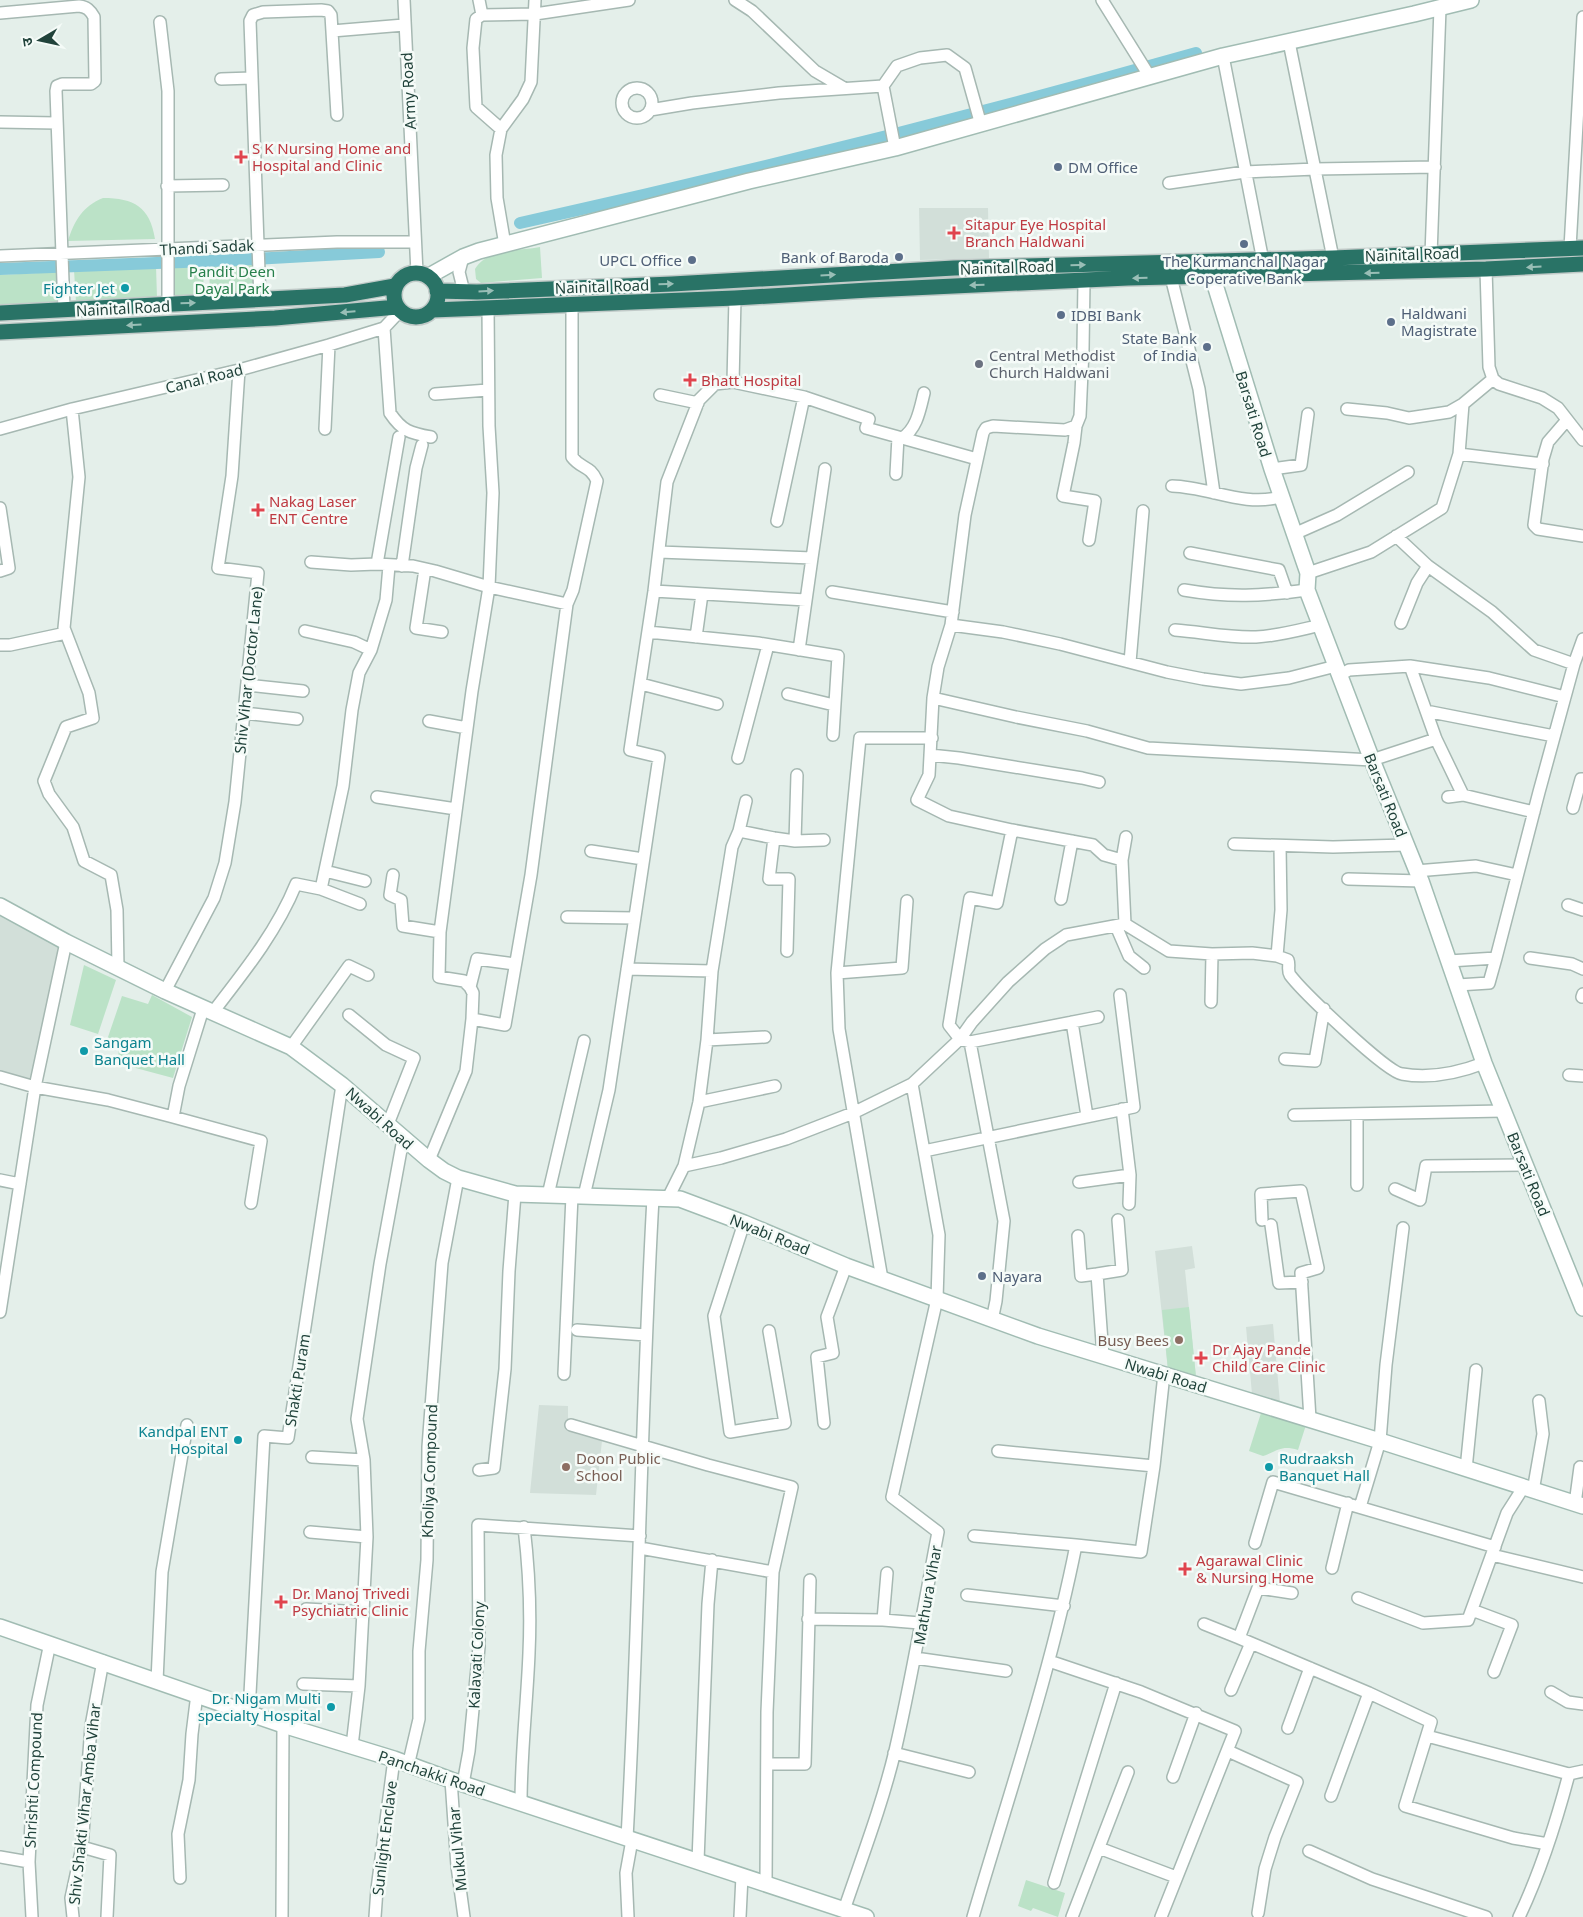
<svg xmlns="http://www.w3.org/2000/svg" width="1583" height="1917" font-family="'Noto Sans','Noto Sans Devanagari',sans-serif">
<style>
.built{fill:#d2dfd9}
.green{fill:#bbe2c7}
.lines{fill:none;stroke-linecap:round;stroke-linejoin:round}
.canal{stroke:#87cad9;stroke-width:12}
.street-casing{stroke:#a6b8b2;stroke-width:14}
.secondary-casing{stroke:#a1bcb3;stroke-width:18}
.highway-casing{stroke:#c1cac8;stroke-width:18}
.street{stroke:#fff;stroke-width:11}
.secondary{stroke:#fff;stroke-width:15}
.highway{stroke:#297366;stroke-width:15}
.oneway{fill:#99beb6}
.health-dot{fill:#e0444e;stroke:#f5fbf8;stroke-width:2}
.service-dot{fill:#5c6f8a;stroke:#f5fbf8;stroke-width:2}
.culture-dot{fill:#0f9aa8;stroke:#f5fbf8;stroke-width:2}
.worship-dot{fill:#6b7280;stroke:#f5fbf8;stroke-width:2}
.education-dot{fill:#8d6e63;stroke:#f5fbf8;stroke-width:2}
.labels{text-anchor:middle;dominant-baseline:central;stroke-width:5;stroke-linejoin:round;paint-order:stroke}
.street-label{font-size:15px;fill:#21433b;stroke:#f5fbf8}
.health-label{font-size:15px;fill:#be3a42;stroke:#f5fbf8;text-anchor:start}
.service-label{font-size:15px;fill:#4e5e75;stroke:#f5fbf8;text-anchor:start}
.park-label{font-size:15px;fill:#267f4b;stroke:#f5fbf8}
.culture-label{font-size:15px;fill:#0d838f;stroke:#f5fbf8;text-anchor:end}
.worship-label{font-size:15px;fill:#5b616d;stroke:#f5fbf8;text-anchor:start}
.education-label{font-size:15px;fill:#785e54;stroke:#f5fbf8;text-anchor:end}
</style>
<rect width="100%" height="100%" fill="#e4efea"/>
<path class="built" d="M919,208h69l1,50 -69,2z
M0,915l60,32 -29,134 -31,-9z
M1192,1246l3,22 -10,2 11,107 -28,-7 -13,-119z
M1273,1324l7,79 -28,-9 -6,-67z
M539,1405l29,1v21l9,7 25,7 -6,54 -66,-2z"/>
<path class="green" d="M103,198c31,0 47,9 52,41l-87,2c6,-20 15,-35 35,-43z
M540,247l2,31 -61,5 -5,-4 -1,-10c12,-20 43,-18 65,-22z
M255,263l1,31 -46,2 -1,-32z
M156,266l1,32 -81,4 -2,-32z
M203,266l1,32 -32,1v-32z
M58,272l2,31 -60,2v-30z
M84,965l32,15 -18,54 -28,-9z
M152,995l40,22 -19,61 -56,-15 3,-19 -13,-4 15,-44 26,8z
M1189,1307l7,70 -28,-7 -6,-60z
M1261,1413l45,12 -8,25c-17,-5 -20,1 -35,6l-14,-5z
M1026,1880l39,13 -7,24 -25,-9 -2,3 -13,-5z"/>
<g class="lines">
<path class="canal" d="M520,223c227,-50 453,-107 676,-170
M0,269l235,-9 144,-8"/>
<defs>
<path id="street" d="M404,0l13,273
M479,0l3,15
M735,0l17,11 63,60 29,17
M1102,0l48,77
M0,13l79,-7c8,1 11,4 15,11l1,64 -4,3h-29l-5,2 -1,5 8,218
M160,22l8,69v212
M332,31l72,-6
M1289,42l44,216
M1223,56l40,205
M221,79l31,-1
M883,86l14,-20 23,-8 27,-3 18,13 16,57
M622 103a15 15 0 1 1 30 0a15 15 0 1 1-30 0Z
M650,110l42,-7 87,-10 104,-7 12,62
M0,122l56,1
M501,129l-25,-22 -3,-59 3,-29 6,-4 53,-1 94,-14
M1169,183l76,-11 70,-3 120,-2
M167,186l56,-1
M505,245l-8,-47 -1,-43 5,-26 22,-30 8,-17 4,-82
M1570,248l13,-231
M1431,255l9,-247
M0,256l337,-14h77
M463,257l-4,15 5,20
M1486,269l3,98 4,12 6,5 43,14 16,10 25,32
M1171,277l28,112 15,104
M1084,281l-1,68 -3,67 -4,10 -11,4 -72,-4 -7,2 -3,5 -18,82 -14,110 -13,42 -5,31 -4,77 -12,25 32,16 63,14 81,15 11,10 18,5
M260,300l-10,-279 3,-6 10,-3 58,-2 7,1 3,4 6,100
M384,328l6,85c12,18 20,20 41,24
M733,382l71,15 65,22 -3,9 36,10c15,-9 18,-29 22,-45
M435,394l53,-4
M660,395l38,8
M72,409l7,68 -15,151 25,65 4,25 -27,9 -22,54 5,13 24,33 11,34 27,14 6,35 1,58
M1347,409l40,4 22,5 40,-6 14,-8 30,-25
M1567,420l-19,22 -5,17 -9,66 4,4 45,7
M1076,426l-2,17 -11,53 32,5 -6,39
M0,429l72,-20 167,-39 90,-25 55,-17 16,-17
M325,429l4,-84
M399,437l-22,127 36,2 22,5 54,16 78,17 -36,271 -26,150 -33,-6
M902,438l75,21
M1459,454l84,10
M1272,469l29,-4 7,-51
M896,474l2,-37
M1172,486c38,1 70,21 109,11
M0,508l9,60 -9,3
M777,521l27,-124
M1294,534l43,-19 71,-43
M1396,536l32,30 64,46 42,38 40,14
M659,552l153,6 -13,92
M1190,553l89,17 8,23
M812,558l13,-89
M311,562l40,3 26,-1
M402,566l14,-98 6,-23
M425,569l-9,59 26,4
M1308,573l63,-21 71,-44 17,-54 4,-50
M1184,590c46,8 78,6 123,0
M654,591l152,9
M832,592l121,20
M567,604l6,-14 24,-109c-7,-16 -16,-12 -25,-24v-153
M1401,623l16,-40 11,-17
M951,625l52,7 57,12 107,28 36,7 38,5 48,-6 47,-12
M1175,630c27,2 54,8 81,7 22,-1 43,-7 65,-12
M305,631l49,11 17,8
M648,632l110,11 80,13 -5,79
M696,637l6,-43
M0,645h10l56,-12
M1130,662l13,-151
M1410,666l79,12 76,19
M1340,675l9,-5 61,-4 26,73 27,56
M641,684l76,20
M247,685l56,6
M788,694l46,11
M933,698l83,19 71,14 61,17 224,12 64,-21
M1426,711l128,25
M244,713l53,6
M429,721l38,7
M930,755l29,3 123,20 17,4
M738,758l30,-113
M377,797l79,12
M1448,797l15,-2 71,17
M1573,808l8,-29h2
M1012,830l-15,73 -27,-5 -21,127 11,14 10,3 128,-25
M739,831l7,-30
M774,838l-5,41h20l-2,72
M795,841l29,-1
M1234,844l99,3 73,-2
M591,851l52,8
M325,871l40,10
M1416,871l60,-5 41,9
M393,875l-3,20 11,5 2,26 37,6
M1348,879l73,2
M321,889l39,15
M1061,899l11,-58
M1568,905l15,5
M567,917l67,1
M1125,924l-3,-64 4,-23
M1116,926l13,30 15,12
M1277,956l4,-46 -1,-64
M1530,958l42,6 11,5
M1449,961l47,-3 43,-166 35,-128 9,-25
M627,969l85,2
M837,973l65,-5 5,-67
M1458,985l31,-2 7,-25
M470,987l7,-28 38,5
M165,991l49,-93 11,-35 10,-61 23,-229 -40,-5 14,-92 7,-106
M1582,997l1,-3
M1211,1002l1,-48
M203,1009l-24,77 -6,31 88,24 -10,62
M213,1012c31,-40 64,-81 83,-128l25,5 22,-103 9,-76 7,-37 12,-23 15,-50 3,-34
M349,1015l37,30 28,13 -26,66
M1072,1022l15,94
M707,1040l58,-3
M970,1042l34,179 -8,80 -4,19
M291,1047l58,-81 19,9
M1285,1059l30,2 9,-52
M1569,1075l14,1
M0,1077l35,10 73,13 65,17
M699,1102l76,-16
M1122,1109l8,66 -1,29
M1294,1115l209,-4
M924,1151l210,-44 -14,-112
M429,1160l37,-89 6,-52 1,-26 -3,-6 -6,-6 -25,-4 1,-45 32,-241 17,-104 4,-94 -4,-67 -1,-119
M684,1166l37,-8 65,-19 67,-26 59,-29 48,-45 12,-17 36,-40 37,-33 21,-14 59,-11 44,27 43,3 40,-1 25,3 11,4c2,5 -1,10 2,15 12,16 96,97 112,99 28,5 56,-1 82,-11
M0,1180l20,4
M1079,1182l51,-7
M1357,1185v-71
M1395,1189l25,11 6,-34 98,-1
M548,1195l36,-154
M584,1196l25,-106 50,-333 -29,-7 24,-159 13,-109 32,-82 16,-16 18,-2 2,-84
M668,1198l16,-32 15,-64 8,-62 5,-69 20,-124 7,-16 35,7 21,3 2,-66
M1262,1220l-1,-26 40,-3 17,77 -17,5 9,146
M744,1223l-30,93 16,116 55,-9 -16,-92
M1271,1225l8,58 23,-1
M1078,1236l3,40 16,-2 6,82
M1097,1274l25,-4 -4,-50
M882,1279l-43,-250 -2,-56 23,-235h72
M0,1312l35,-225 31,-145
M577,1330l69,5
M564,1374l8,-178
M824,1423l-7,-66 16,-4 -6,-36 19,-51
M571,1425l137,40 84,22 -19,85 -6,140 -1,172
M998,1451l156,15
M312,1457l52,3
M1466,1469l10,-99
M479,1470l15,-2 11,-99 4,-98 6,-77
M1533,1491l10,-57 -4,-33
M1575,1504l5,-37
M1360,1507l20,-66 6,-76 17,-137
M310,1532l57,5
M974,1536l102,9
M1255,1543l18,-61 222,65
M640,1548l133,24
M1492,1555l91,22
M1332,1568l16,-65
M1292,1593l-34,-5 -19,50 130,55 62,29 -26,84 108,32 35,6
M967,1595l97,11
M1358,1598l65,25 45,-3 39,-107 16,-25
M306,1609l56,3
M1472,1610l40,15 -18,47
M808,1619l75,1 37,3
M883,1620l4,-47
M1204,1624l35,14
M915,1658l91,13
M1049,1661l92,31 94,39 -74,186
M157,1681l5,-109 25,-147
M303,1684l56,2
M1231,1690l20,-47
M1551,1692l17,10 15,2
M249,1712l15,-276 24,2 54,-353
M1288,1728l22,-60
M1427,1736l142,38
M352,1746l7,-60 8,-149 -3,-77 -7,-41 23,-155 23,-125
M1228,1751l69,31 -22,55 -10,32 -7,44
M894,1753l75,19
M767,1764h38l5,-184
M408,1766l11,-47v-68l8,-91 1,-113 14,-184 16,-85
M1173,1777l23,-64
M451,1780l6,86 7,51
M463,1784l6,-33 10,-104 -1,-122 162,11
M1331,1796l38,-103
M521,1803c0,-50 6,-100 8,-150 2,-42 0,-84 -5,-126
M627,1838c12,-213 14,-427 26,-640
M82,1847l28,8 -3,62
M1099,1848l77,29
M1309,1851l63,28 114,38
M0,1857l29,5
M698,1861l10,-257 4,-44
M180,1878l-2,-44 11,-54 3,-46 5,-40
M1054,1883l62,-200
M844,1910c18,-53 38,-105 51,-159 17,-73 29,-146 43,-219l-46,-35 45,-198 2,-64 -27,-151
M32,1917l-3,-55 8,-157 13,-62
M73,1917l-2,-19 11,-51 9,-121 12,-65
M282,1917l1,-192
M375,1917l2,-28 17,-130
M628,1917l-2,-44 6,-33
M740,1917l2,-41
M973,1917c36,-123 78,-246 103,-372l65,7 13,-86 10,-92
M1072,1917l56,-145
M1519,1917c22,-46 37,-94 50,-143l14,-3"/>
<path id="secondary" d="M1212,275l60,194 36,104 -1,17 65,170 49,121 63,182 99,245
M429,276l34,-19 16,-6 270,-70 146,-33 328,-92 191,-42 57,-14
M0,906l66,36 99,49 126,56 51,38 87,75 15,11 14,7 57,16 165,5 64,24 102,43 192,70 342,105 203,65
M0,1627l283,98 111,34 57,21 415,137"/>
<path id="highway" d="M394 295a22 22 0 1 1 44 0a22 22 0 1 1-44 0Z
M437,291l40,1 195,-8 282,-16 379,-10 250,-10
M432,310l303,-12 134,-8 259,-12 358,-9 97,-5
M0,313l345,-18 50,-9
M0,332l275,-14 122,-11"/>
</defs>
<use href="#street" class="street-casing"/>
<use href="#secondary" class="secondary-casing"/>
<use href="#highway" class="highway-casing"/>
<use href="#street" class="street"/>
<use href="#secondary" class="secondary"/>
<use href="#highway" class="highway"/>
</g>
<defs><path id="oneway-solid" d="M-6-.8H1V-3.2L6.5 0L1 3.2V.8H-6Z" transform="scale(1.25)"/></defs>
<g class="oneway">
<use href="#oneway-solid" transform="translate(1078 265) rotate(-1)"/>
<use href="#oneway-solid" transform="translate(1534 267) rotate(177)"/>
<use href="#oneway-solid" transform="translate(1372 273) rotate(178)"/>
<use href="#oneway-solid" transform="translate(828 275) rotate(-3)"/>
<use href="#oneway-solid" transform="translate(1140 278) rotate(179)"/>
<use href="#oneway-solid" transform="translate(666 284) rotate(-2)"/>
<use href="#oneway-solid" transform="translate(977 285) rotate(178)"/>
<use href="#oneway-solid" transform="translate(486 291) rotate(-3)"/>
<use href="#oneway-solid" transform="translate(188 303) rotate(-2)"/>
<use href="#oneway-solid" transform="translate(348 312) rotate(175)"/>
<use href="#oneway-solid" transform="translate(134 325) rotate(177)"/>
</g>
<g class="health-dot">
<path d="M238.5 149.5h5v5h5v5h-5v5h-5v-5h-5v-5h5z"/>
<path d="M951.5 225.5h5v5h5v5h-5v5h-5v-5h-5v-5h5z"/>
<path d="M687.5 372.5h5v5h5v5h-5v5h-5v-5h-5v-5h5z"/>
<path d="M255.5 502.5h5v5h5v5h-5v5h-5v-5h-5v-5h5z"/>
<path d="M1198.5 1350.5h5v5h5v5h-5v5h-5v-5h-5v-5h5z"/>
<path d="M1182.5 1561.5h5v5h5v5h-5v5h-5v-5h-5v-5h5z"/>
<path d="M278.5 1594.5h5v5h5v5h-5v5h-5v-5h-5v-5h5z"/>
</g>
<g class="service-dot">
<circle cx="1058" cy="167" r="5"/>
<circle cx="1244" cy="244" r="5"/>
<circle cx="899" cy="257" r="5"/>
<circle cx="692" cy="260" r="5"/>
<circle cx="1061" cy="315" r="5"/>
<circle cx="1391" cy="322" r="5"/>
<circle cx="1207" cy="347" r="5"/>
<circle cx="982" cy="1276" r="5"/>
</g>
<g class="culture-dot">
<circle cx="125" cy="288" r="5"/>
<circle cx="84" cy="1051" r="5"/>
<circle cx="238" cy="1440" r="5"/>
<circle cx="1269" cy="1467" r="5"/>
<circle cx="331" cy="1707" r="5"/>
</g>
<circle class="worship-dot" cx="979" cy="364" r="5"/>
<g class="education-dot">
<circle cx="1179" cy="1340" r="5"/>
<circle cx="566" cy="1467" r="5"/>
</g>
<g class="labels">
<g class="street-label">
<text transform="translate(408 91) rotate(-93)">Army Road</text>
<text transform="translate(207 247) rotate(-3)">Thandi Sadak</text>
<text transform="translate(1412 254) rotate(-2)">Nainital Road</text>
<text transform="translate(1007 267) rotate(-2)">Nainital Road</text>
<text transform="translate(602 286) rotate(-2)">Nainital Road</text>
<text transform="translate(123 308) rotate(-3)">Nainital Road</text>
<text transform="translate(204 378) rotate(-14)">Canal Road</text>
<text transform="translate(1254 414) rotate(73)">Barsati Road</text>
<text transform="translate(248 670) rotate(-84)">Shiv Vihar (Doctor Lane)</text>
<text transform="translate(1386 795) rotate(68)">Barsati Road</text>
<text transform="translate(380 1118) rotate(42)">Nwabi Road</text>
<text transform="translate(1529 1174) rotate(68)">Barsati Road</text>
<text transform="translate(770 1234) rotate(22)">Nwabi Road</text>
<text transform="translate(1166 1375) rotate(17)">Nwabi Road</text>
<text transform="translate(297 1380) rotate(-81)">Shakti Puram</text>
<text transform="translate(429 1471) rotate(-88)">Kholiya Compound</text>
<text transform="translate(927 1595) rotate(-80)">Mathura Vihar</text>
<text transform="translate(476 1655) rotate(-87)">Kalavati Colony</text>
<text transform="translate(432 1773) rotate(19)">Panchakki Road</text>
<text transform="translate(33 1780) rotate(-87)">Shrishti Compound</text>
<text transform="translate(84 1804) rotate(-84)">Shiv Shakti Vihar Amba Vihar</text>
<text transform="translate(384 1838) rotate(-83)">Sunlight Enclave</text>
<text transform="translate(457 1849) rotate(-95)">Mukul Vihar</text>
</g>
<g class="health-label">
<text x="252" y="148">S K Nursing Home and<tspan x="252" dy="17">Hospital and Clinic</tspan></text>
<text x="965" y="224">Sitapur Eye Hospital<tspan x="965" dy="17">Branch Haldwani</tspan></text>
<text x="701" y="380">Bhatt Hospital</text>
<text x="269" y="501">Nakag Laser<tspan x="269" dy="17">ENT Centre</tspan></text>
<text x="1212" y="1349">Dr Ajay Pande<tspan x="1212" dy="17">Child Care Clinic</tspan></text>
<text x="1196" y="1560">Agarawal Clinic<tspan x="1196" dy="17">&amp; Nursing Home</tspan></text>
<text x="292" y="1593">Dr. Manoj Trivedi<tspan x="292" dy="17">Psychiatric Clinic</tspan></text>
</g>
<g class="service-label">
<text x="1068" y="167">DM Office</text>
<text x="889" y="257" text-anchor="end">Bank of Baroda</text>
<text x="682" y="260" text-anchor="end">UPCL Office</text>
<text x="1244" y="261" text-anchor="middle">The Kurmanchal Nagar<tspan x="1244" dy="17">Coperative Bank</tspan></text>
<text x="1401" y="313">Haldwani<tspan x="1401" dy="17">Magistrate</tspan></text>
<text x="1071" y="315">IDBI Bank</text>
<text x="1197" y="338" text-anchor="end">State Bank<tspan x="1197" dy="17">of India</tspan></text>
<text x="992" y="1276">Nayara</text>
</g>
<g class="park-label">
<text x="232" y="271">Pandit Deen<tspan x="232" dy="17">Dayal Park</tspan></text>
</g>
<g class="culture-label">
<text x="115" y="288">Fighter Jet</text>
<text x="94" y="1042" text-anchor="start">Sangam<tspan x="94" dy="17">Banquet Hall</tspan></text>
<text x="228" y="1431">Kandpal ENT<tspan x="228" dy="17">Hospital</tspan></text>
<text x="1279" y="1458" text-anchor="start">Rudraaksh<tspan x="1279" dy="17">Banquet Hall</tspan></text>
<text x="321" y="1698">Dr. Nigam Multi<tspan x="321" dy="17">specialty Hospital</tspan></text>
</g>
<g class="worship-label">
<text x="989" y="355">Central Methodist<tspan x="989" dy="17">Church Haldwani</tspan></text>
</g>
<g class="education-label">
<text x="1169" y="1340">Busy Bees</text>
<text x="576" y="1458" text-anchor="start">Doon Public<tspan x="576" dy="17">School</tspan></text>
</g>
</g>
<g transform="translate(40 40) rotate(261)" stroke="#f5fbf8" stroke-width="4" paint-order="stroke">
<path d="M0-4L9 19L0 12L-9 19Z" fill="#21433b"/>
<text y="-8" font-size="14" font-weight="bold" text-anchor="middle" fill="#21433b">उ</text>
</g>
</svg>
